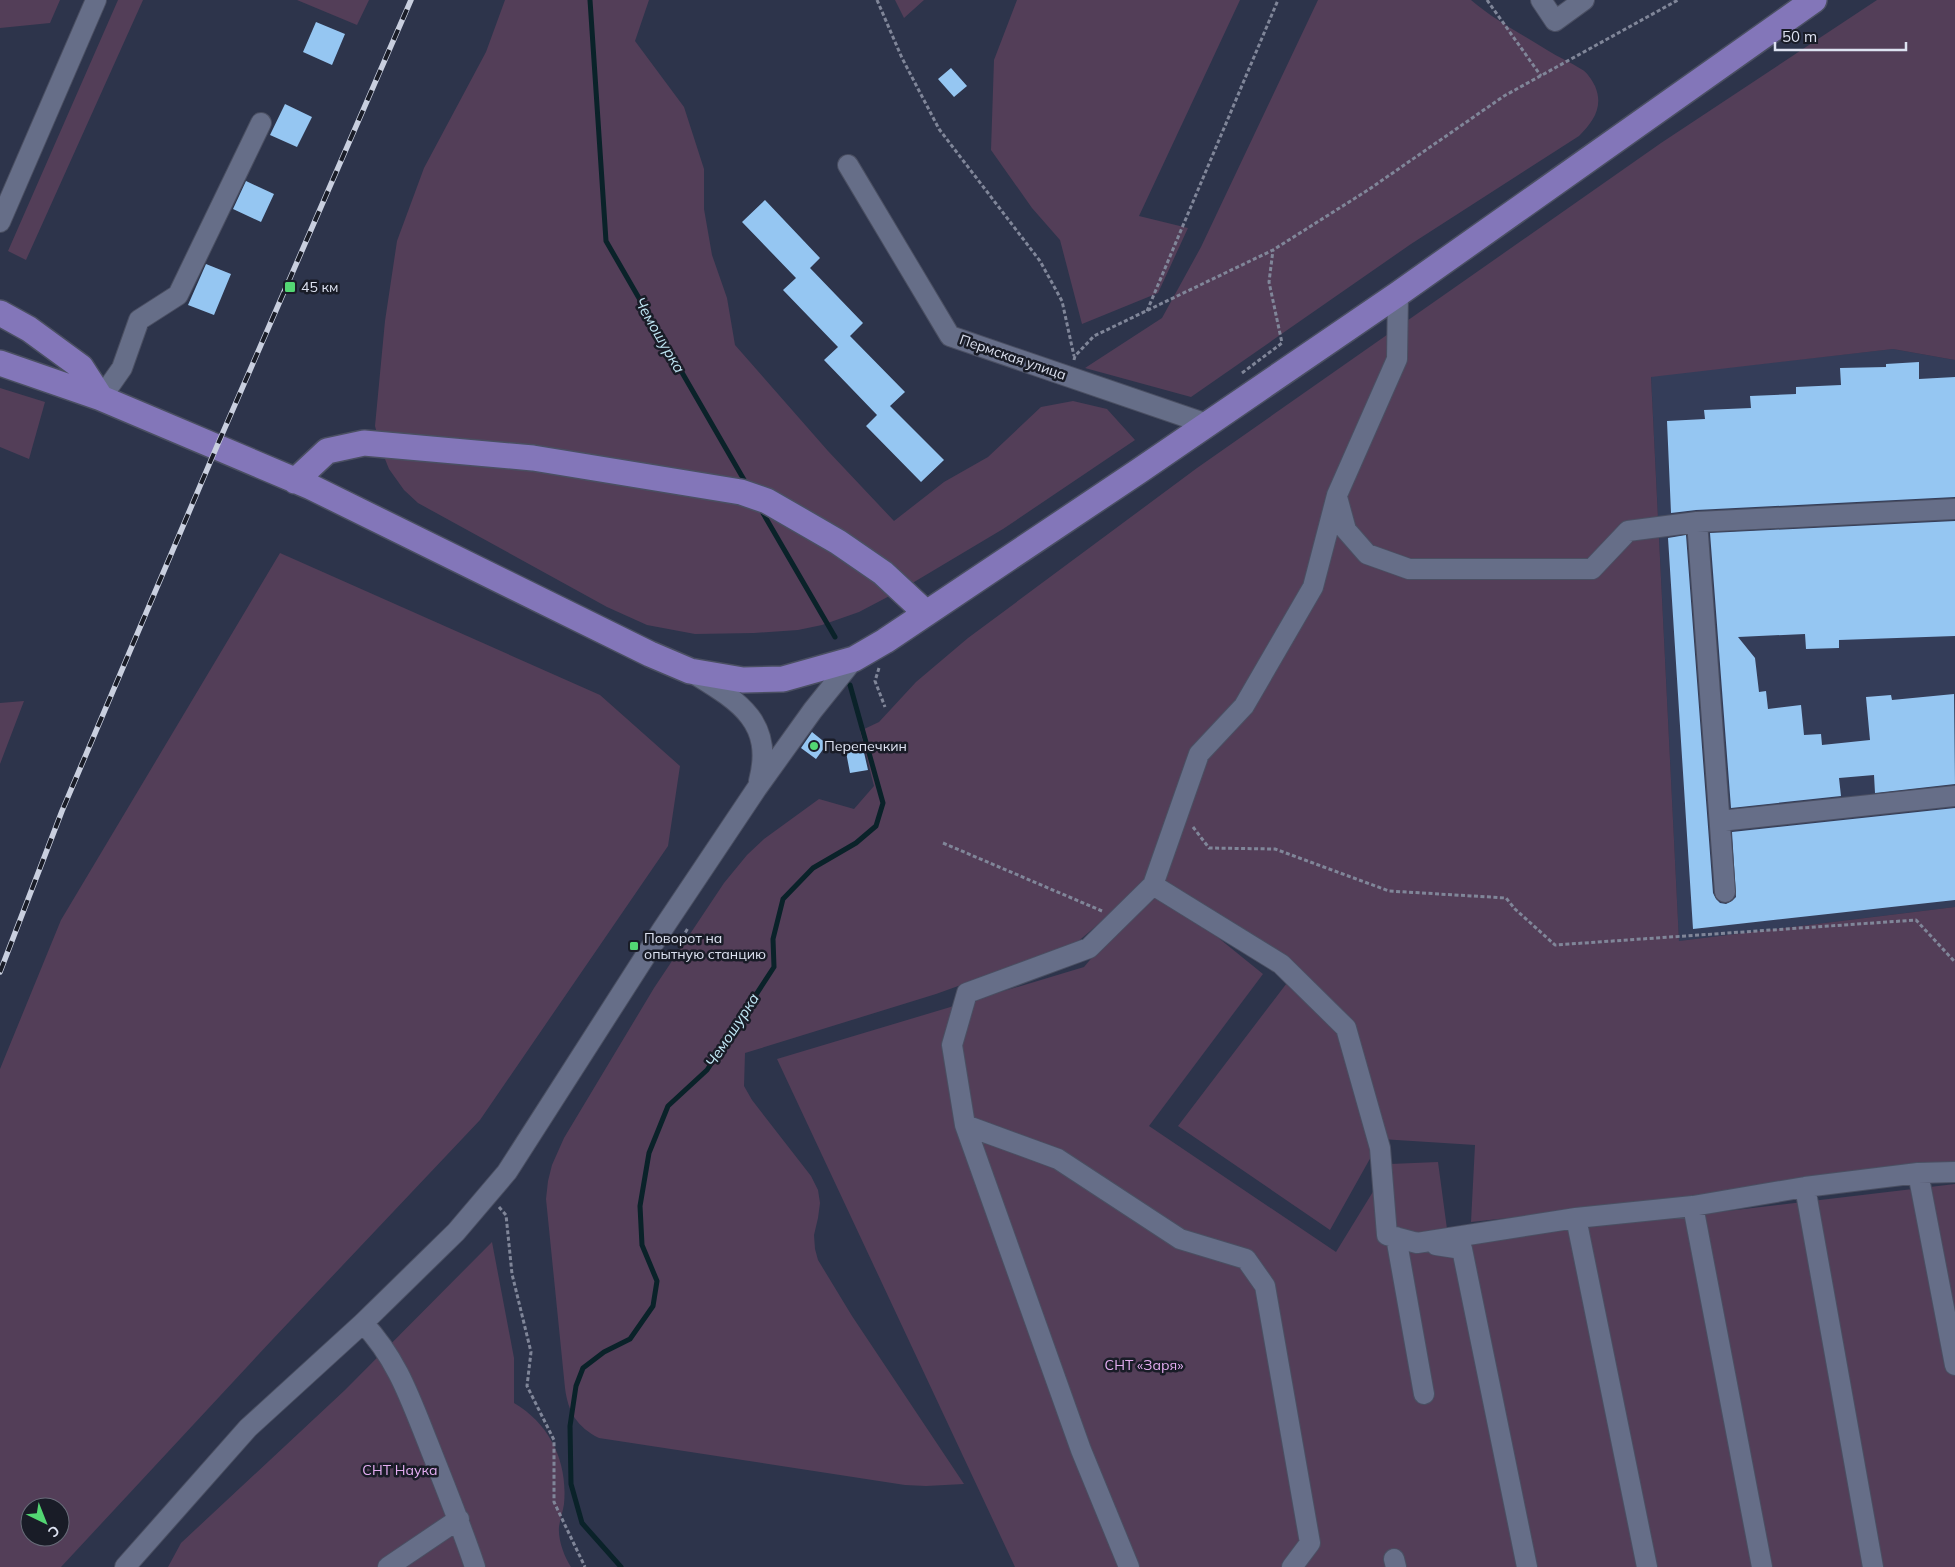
<svg xmlns="http://www.w3.org/2000/svg" width="1955" height="1567" font-family="Mulish,sans-serif">
<style>
.built{fill:#343d59}
.green{fill:#533e58;fill-rule:evenodd}
.lines{fill:none;stroke-linecap:round;stroke-linejoin:round}
.stream{stroke:#0a2229;stroke-width:5}
.building{fill:#95c6f2}
.minor-casing{stroke:#4a4f62;stroke-width:22}
.major-casing{stroke:#4a4f62;stroke-width:28}
.path{stroke:#808699;stroke-width:3;stroke-dasharray:4 2.5;stroke-linecap:butt}
.minor{stroke:#666e88;stroke-width:20}
.major{stroke:#8376b9;stroke-width:25}
.rail-casing{stroke:#c9cfdf;stroke-width:5.5}
.rail{stroke:#191c27;stroke-width:4;stroke-dasharray:11;stroke-linecap:butt}
.poi-dot{fill:#53d673;stroke:#191c27;stroke-width:2}
.labels{text-anchor:middle;dominant-baseline:central;stroke-width:5;stroke-linejoin:round;paint-order:stroke}
.poi-label{font-size:14px;fill:#dde2f1;stroke:#191c27;text-anchor:start}
.street-label{font-size:14px;fill:#dde2f1;stroke:#191c27}
.park-label{font-size:14px;fill:#e5aef2;stroke:#191c27}
.water-label{font-size:15px;font-style:italic;fill:#c0e7f5;stroke:#191c27}
</style>
<rect width="100%" height="100%" fill="#2d344b"/>
<path class="built" d="M1893,349l62,11v547l-276,34 -28,-565z"/>
<path class="green" d="M0,0h60l-10,23 -50,5z
M118,0h25l-117,260 -18,-9z
M297,0h72l-12,25z
M505,0h144l-14,41 49,66 20,62v40l8,46 15,43 8,47 93,106 66,70 50,-39 44,-25 53,-50 32,-6 34,8 28,31 -132,89 -104,62 -40,21 -37,13 -24,5 -44,3 -59,1 -48,-9 -40,-18 -189,-104 -14,-13 -15,-21 -8,-20 -6,-23 10,-105 12,-80 27,-73 62,-116z
M895,0h29l-20,18z
M1017,0h223l-101,216 49,12 -30,65 -76,31 -22,-84 -28,-32 -41,-58 3,-90z
M1318,0h153c23,20 51,34 76,50 11,7 23,12 34,19 6,3 11,11 14,17 9,21 -2,36 -16,50l-168,108 -220,153 -106,-29 77,-50 39,-71z
M1877,0h78v360l-62,-11 -242,28 28,564 276,-34v263l-484,52 4,-77 -94,-6 -51,91 -152,-104 118,-155 -140,-96 -81,69 -139,50 -191,59 -1,33 8,14 59,76 7,14 2,13 -2,15 -4,17 1,14 3,11 34,56 112,168 -38,2 -21,-1 -306,-47c-22,-11 -31,-26 -34,-50l-19,-189 2,-18 4,-16 12,-27 90,-150 70,-105 23,-28 17,-16 55,-40 35,10 20,-23 -14,-55 19,-9 37,-40 52,-44 229,-170 464,-325z
M0,388l45,14 -16,57 -29,-12z
M280,553l320,142 80,71 -12,80 -188,274 -208,220 -211,227h-61v-498l61,-149zM30,1507h30v30h-30z
M24,701l-24,63v-61z
M1153,885l110,89 -114,152 187,126 54,-88 48,-2 11,82 506,-60v383h-940l-238,-508 307,-92z
M492,1242l22,116v45c36,21 54,59 50,101 -1,7 -4,15 -5,23 -1,13 5,29 12,40h-403l13,-24 164,-153z"/>
<g class="lines">
<path class="stream" d="M590,0l16,241 141,244
M760,508l75,129
M621,1567l-39,-44 -11,-39 -1,-58 6,-40 7,-18 21,-16 26,-13 23,-33 4,-25 -15,-36 -2,-39 9,-53 19,-47 39,-36 67,-103 -1,-28 10,-40 30,-31 43,-25 20,-17 7,-23 -33,-118"/>
</g>
<path class="building" d="M316,22l29,12 -13,31 -29,-13z
M951,68l16,18 -13,11 -16,-18z
M285,104l27,13 -15,30 -27,-12z
M246,181l28,13 -13,28 -28,-13z
M765,200l55,58 -10,10 53,55 -13,13 55,56 -15,14 54,54 -23,22 -55,-56 11,-11 -53,-55 14,-13 -55,-57 13,-12 -54,-56z
M206,264l25,10 -17,41 -26,-10z
M1919,362v17l36,-2v120l-259,13 -25,3 -4,-92 38,-2 -1,-9 47,-2 -1,-12 46,-2v-7l45,-2 -1,-17 46,-1v-3z
M1955,521v115l-116,4v8l-33,1 -1,-15 -67,3 17,21 4,34 7,-1 2,18 33,-4 3,30 17,-1 1,11 48,-5 -4,-43 25,-2 1,5 62,-6 1,90 -80,9 -1,-18 -35,3 2,18 -110,12 -21,-275z
M1686,535l27,358 3,6 4,4 6,1 6,-3 4,-4 -4,-65 223,-24v92l-262,29 -25,-391z
M812,732l15,12 -11,15 -15,-11z
M863,748l5,22 -18,3 -4,-21z"/>
<g class="lines">
<defs>
<path id="minor" d="M1541,0l14,21 29,-21
M848,165l102,171 257,88
M0,222l96,-222
M101,398l21,-30 17,-48 39,-25 83,-172
M1337,497l9,33 21,24 42,15h183l36,-38 69,-9
M696,675c44,27 78,48 63,106
M1720,821l235,-25
M1153,885l128,79 65,64 34,120 7,87 30,8 159,-25 117,-12 112,-19 113,-14 37,-1
M1725,892l-28,-370 258,-13
M965,1125l93,34 122,80 66,20 19,27 45,257 -18,24
M1918,1173l37,192
M1805,1187l68,380
M1693,1206l69,361
M1576,1218l71,349
M1396,1237l28,157
M1436,1245l26,4 65,318
M363,1323c34,36 47,75 65,120 16,41 33,82 47,124
M1394,1559l2,8
M125,1567l123,-139 115,-105 93,-91 51,-60 155,-242 95,-142 56,-78 41,-51
M388,1567l71,-48
M1129,1567l-48,-117 -116,-325 -13,-80 15,-52 122,-45 64,-63 46,-131 45,-48 69,-119 24,-92 60,-136 1,-65"/>
<path id="major" d="M0,313l29,16 52,38 20,31
M0,363l101,35 210,89 339,167 40,17 53,9 40,-1 71,-20 31,-18 254,-170 259,-177 416,-294
M295,481l32,-30 37,-8 169,15 208,34 26,9 71,41 45,31 43,40"/>
</defs>
<use href="#minor" class="minor-casing"/>
<use href="#major" class="major-casing"/>
<path class="path" d="M877,0l25,58 37,71 101,132 22,40 12,55
M1487,0l54,76
M1147,311l131,-311
M1074,360l1,-4 19,-20 179,-86 95,-60 136,-94 174,-96
M1242,373l40,-30 -13,-61 4,-32
M879,668l-4,13 10,26
M1193,827l16,21 66,1 114,42 117,7 9,11 40,36 361,-25 39,42
M943,843l159,68
M682,938l6,-10
M499,1207l7,8 6,59 19,78 -4,34 27,54v62l31,65"/>
<use href="#minor" class="minor"/>
<use href="#major" class="major"/>
<defs>
<path id="rail" d="M0,972l62,-161 155,-365 194,-446"/>
</defs>
<use href="#rail" class="rail-casing"/>
<use href="#rail" class="rail"/>
</g>
<g class="poi-dot">
<rect x="284" y="281" width="12" height="12" rx="2.5"/>
<circle cx="814" cy="746" r="5"/>
<rect x="629" y="941" width="10" height="10" rx="2.5"/>
</g>
<g class="labels">
<g class="poi-label">
<text x="301" y="287">45 км</text>
<text x="824" y="746">Перепечкин</text>
<text x="644" y="938">Поворот на<tspan x="644" dy="16">опытную станцию</tspan></text>
</g>
<g class="street-label">
<text transform="translate(1013 357) rotate(19)">Пермская улица</text>
</g>
<g class="park-label">
<text x="1144" y="1365">СНТ «Заря»</text>
<text x="400" y="1470">СНТ Наука</text>
</g>
<g class="water-label">
<text transform="translate(660 335) rotate(60)">Чемошурка</text>
<text transform="translate(732 1030) rotate(-57)">Чемошурка</text>
</g>
</g>
<g transform="translate(45 1522) rotate(137)"><circle r="24" fill="#191c27" stroke="#676b78"/>
<path d="M0-4L9 19L0 12L-9 19Z" fill="#53d673"/>
<text y="-8" font-size="14" font-weight="bold" text-anchor="middle" fill="#dde2f1">С</text>
</g>
<path d="M1775 42v8h131v-8" fill="none" stroke="#dde2f1" stroke-width="2.5"/>
<text x="1782" y="42" font-size="15" fill="#dde2f1" stroke="#191c27" stroke-width="4" paint-order="stroke">50 m</text>
</svg>
